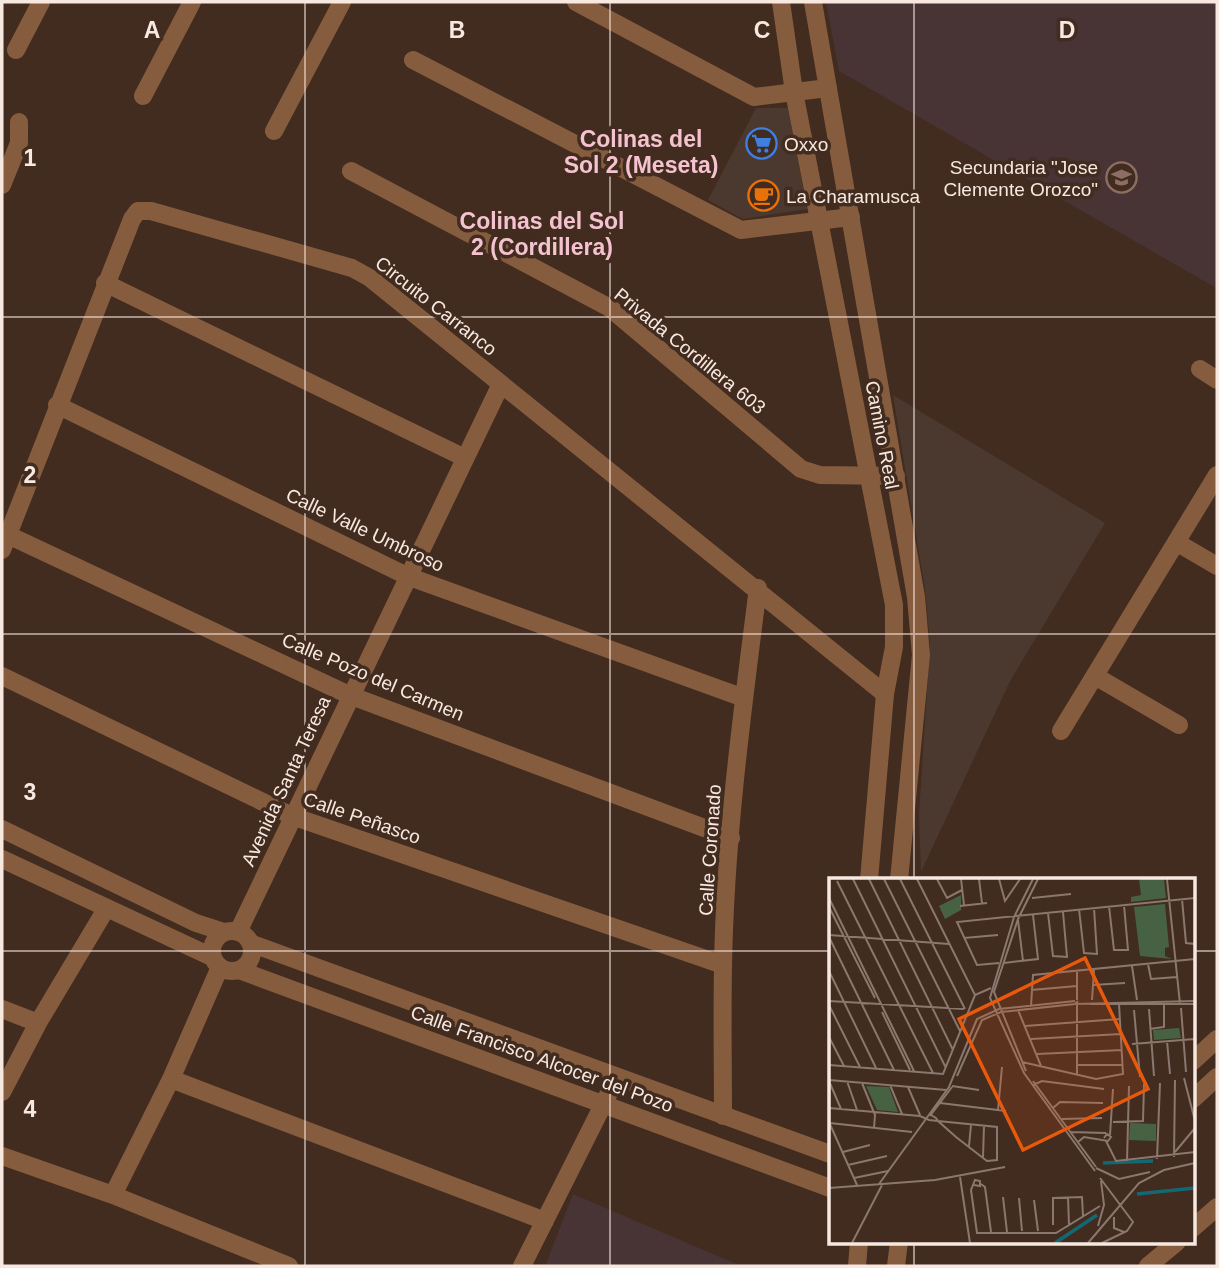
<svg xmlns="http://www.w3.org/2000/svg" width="1219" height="1268" font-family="Arial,sans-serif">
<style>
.commercial{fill:#4b392f}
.education{fill:#483335}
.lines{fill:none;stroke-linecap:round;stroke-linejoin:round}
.minor{stroke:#865c3e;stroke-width:18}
.tertiary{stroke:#865c3e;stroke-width:18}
.grid{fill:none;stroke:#f7e8e0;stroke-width:2;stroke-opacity:0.55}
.labels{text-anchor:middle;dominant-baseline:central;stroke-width:7;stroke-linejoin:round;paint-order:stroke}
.poi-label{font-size:19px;fill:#f7e8e0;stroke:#422c20;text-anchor:start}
.street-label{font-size:19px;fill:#f7e8e0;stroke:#422c20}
.quarter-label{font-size:23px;font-weight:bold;fill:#f5c3d0;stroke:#422c20}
.inset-river{fill:none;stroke:#136973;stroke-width:3.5}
.inset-road{fill:none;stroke:#8a776d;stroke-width:2}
.view{fill:#e8590c;fill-opacity:0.15;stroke:#e8590c;stroke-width:3.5}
.inset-edge{fill:none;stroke:#f7e8e0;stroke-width:3.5}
.grid-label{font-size:23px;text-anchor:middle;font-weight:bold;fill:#f7e8e0;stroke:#422c20;stroke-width:7;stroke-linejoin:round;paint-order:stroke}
</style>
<rect width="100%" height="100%" fill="#422c20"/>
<path class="commercial" d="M756,108h32l19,101 -64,10 -35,-19z
M893,395l212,128 -95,158 -89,191 -2,-58 11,-169 -5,-56z"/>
<path class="education" d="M826,2h391l-1,286 -377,-217z
M573,1194l168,72h-196z"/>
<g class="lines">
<path class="minor" d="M576,2l178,95 74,-9
M16,50l25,-48
M413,60l328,170 110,-13
M143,96l49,-94
M274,131l68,-129
M351,171l259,137 191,161 19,6 76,1
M2,185l17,-42v-21
M105,283l360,175
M1200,369l17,11
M57,405l350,171 337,122
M8,535l341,160 382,143
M1176,542l41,24
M2,550l130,-331 6,-8h13l201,57 18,10 515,416
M2,676l290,140 431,149
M1095,676l84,49
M1061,731l156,-256
M238,932l263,-548
M2,1009l36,14
M1193,1061l24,-22
M171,1079l374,142
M2,1092l36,-69 68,-114
M1193,1099l24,-22
M723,1116c0,-49 -1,-99 0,-149 2,-127 19,-254 35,-379
M2,1156l111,39 176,71
M113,1195l58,-116 49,-112
M1193,1228l24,-21
M522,1266l95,-189
M1148,1266l29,-24"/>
<path class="tertiary" d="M781,2l13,90 100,513v42l-9,47 -16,186
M813,2l103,595 5,58 -22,225
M2,829l194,94 28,9
M2,859l210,98
M212 951a20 20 0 1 1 40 0a20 20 0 1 1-40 0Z
M250,943l580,211
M239,970l591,218
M857,1266l2,-24
M896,1266l3,-24"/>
</g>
<path class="grid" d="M305,2v1264M610,2v1264M914,2v878M2,317h1215M2,634h1215M2,951h828M1193,951h24M914,1242v24"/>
<defs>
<symbol id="supermarket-ring" viewBox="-11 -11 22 22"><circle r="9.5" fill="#422c20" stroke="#3f7fe0" stroke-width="1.5"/><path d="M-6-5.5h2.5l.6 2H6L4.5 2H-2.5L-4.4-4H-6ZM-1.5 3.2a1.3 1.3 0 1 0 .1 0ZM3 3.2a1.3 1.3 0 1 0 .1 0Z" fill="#3f7fe0"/></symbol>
<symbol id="school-ring" viewBox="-11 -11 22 22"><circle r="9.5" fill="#422c20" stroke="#8d6e63" stroke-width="1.5"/><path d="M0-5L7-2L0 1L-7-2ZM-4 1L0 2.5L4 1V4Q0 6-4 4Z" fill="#8d6e63"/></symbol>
<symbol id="cafe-ring" viewBox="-11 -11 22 22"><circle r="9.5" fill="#422c20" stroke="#e8710a" stroke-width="1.5"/><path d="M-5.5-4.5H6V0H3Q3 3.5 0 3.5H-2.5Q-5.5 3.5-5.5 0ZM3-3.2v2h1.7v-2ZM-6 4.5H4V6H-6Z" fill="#e8710a"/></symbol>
</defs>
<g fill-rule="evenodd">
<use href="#supermarket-ring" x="744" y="126" width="35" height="35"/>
<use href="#school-ring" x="1104" y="160" width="35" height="35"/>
<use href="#cafe-ring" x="746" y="178" width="35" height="35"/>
</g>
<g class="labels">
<g class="poi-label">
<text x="784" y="144">Oxxo</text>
<text x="1098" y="167" text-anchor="end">Secundaria "Jose<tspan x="1098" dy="22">Clemente Orozco"</tspan></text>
<text x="786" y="196">La Charamusca</text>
</g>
<g class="street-label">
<text transform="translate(436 306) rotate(38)">Circuito Carranco</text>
<text transform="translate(690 351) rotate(39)">Privada Cordillera 603</text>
<text transform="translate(882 435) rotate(79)">Camino Real</text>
<text transform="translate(365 530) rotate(25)">Calle Valle Umbroso</text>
<text transform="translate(373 677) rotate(23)">Calle Pozo del Carmen</text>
<text transform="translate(286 781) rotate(-65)">Avenida Santa Teresa</text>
<text transform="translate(362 818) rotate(19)">Calle Peñasco</text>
<text transform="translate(710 850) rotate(-86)">Calle Coronado</text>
<text transform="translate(542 1059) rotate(20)">Calle Francisco Alcocer del Pozo</text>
</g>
<g class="quarter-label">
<text x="641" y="139">Colinas del<tspan x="641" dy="26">Sol 2 (Meseta)</tspan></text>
<text x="542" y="221">Colinas del Sol<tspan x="542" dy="26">2 (Cordillera)</tspan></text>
</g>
</g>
<g transform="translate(829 878)">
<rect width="366" height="366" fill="#422c20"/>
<path d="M310,1h25l2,19 -35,4v-5l10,-2zM132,17v15l-16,9 -6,-13zM336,26l4,43 -4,1v8l7,3 -32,-3 -6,-49zM350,150l2,10 -27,2 -1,-10zM37,208l23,1 9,25 -21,-2zM301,245l26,1v17l-27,-1z" fill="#466243"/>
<path class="inset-river" d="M274,285l50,-2M308,316l58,-6M226,365l42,-28"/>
<path class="inset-road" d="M24,1l93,189M40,1l84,171M55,1l76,152M71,1l65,130M88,1l58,116M108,1l10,19 15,-8M132,1l3,26M150,1l3,24M170,1l6,22 15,-22M204,1l-19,38 -24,81 34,75 71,98M338,1l13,125M8,3l96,192M0,20l85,173M203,20l39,-4M353,21l4,44 9,1M131,28l27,-3M280,28l5,44h14l-4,-45M0,29l46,91M250,31l5,44 13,1 -3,-46M219,35l5,43 14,1 -4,-45M189,42l5,41M0,57l120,9M0,59l65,133M135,60l34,-3M170,85l-22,2 -20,-43 238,-24M175,85l34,-4 -5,-44M319,86l3,15 26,-2M303,88l5,34M0,93l47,97M248,93v29M264,107l32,-2M202,112l46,-4M263,122l2,-30M0,123l135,8M249,123l-3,3 120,-3M261,126h105M0,127l31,62M248,127v69M202,128l2,-31 162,-16M352,130l5,64M320,131l5,67M189,132l23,56M305,132l6,67M53,134l28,58M196,148l95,-7M321,151l14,-2v-26M0,159l15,29M202,161l90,-5M338,163l3,33M303,166l63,-5M208,176l85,-4M193,184l74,17 27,-5 -4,-70M0,187l114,9 32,-79 16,-7M248,187h46M197,193l-32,-79 24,-73 20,-40M128,198l25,-56 19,-8 74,-8M355,200l11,43M0,202l117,10M0,203l12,28M18,203l10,29M204,203l63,86M33,205l13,32 -1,13M61,207l12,29M204,207l9,-4 62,8M123,208l27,4M79,209l12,28M111,225l66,8M0,230l91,8 9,4 9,1 59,6v33l-10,1 -31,-24 -18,-16 -2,-3 -5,-3M224,230l7,-6 43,1M169,232l4,-43M101,238l22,-29M233,241l40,-1M0,244l28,63M284,244l30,-1 1,-37M1,245l82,9M241,254l36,1M281,257l3,-46M277,263l10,20 79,-9M249,264l6,-5 24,4 3,-4 -4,-3 -3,4M140,268l2,-21M14,274l27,-7M346,274l20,-24M154,279l1,-31M345,279l1,-77M328,281l3,-76M298,283l2,-75M19,287l39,-9M267,290l23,11 31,-7M131,299l10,66M25,300l34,-7M271,300l33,44 -6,9 -25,12M50,306l70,-97 28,-68 22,-10 76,-8M152,306l4,3 6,45M145,307l6,1v-5l-5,-1 -4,10 6,43h79l44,-27M0,310l106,-8 70,-13M174,319l4,35M239,319l1,28M190,320l3,33M205,322l4,31M285,339v11l10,4M224,347v-27l29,-1 1,19M269,348l6,-21 -3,-24M23,365l30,-58M259,365l51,-60 25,-13 31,-7"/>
<path class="view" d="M256,80l63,131 -125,61 -64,-131z"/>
<rect width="366" height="366" class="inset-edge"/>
</g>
<g class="grid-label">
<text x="152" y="38">A</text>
<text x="457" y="38">B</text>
<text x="762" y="38">C</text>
<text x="1067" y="38">D</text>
<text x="30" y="166">1</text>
<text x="30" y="483">2</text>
<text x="30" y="800">3</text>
<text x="30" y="1117">4</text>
</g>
<rect width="1219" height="1268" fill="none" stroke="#f7e8e0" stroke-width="7"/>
</svg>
